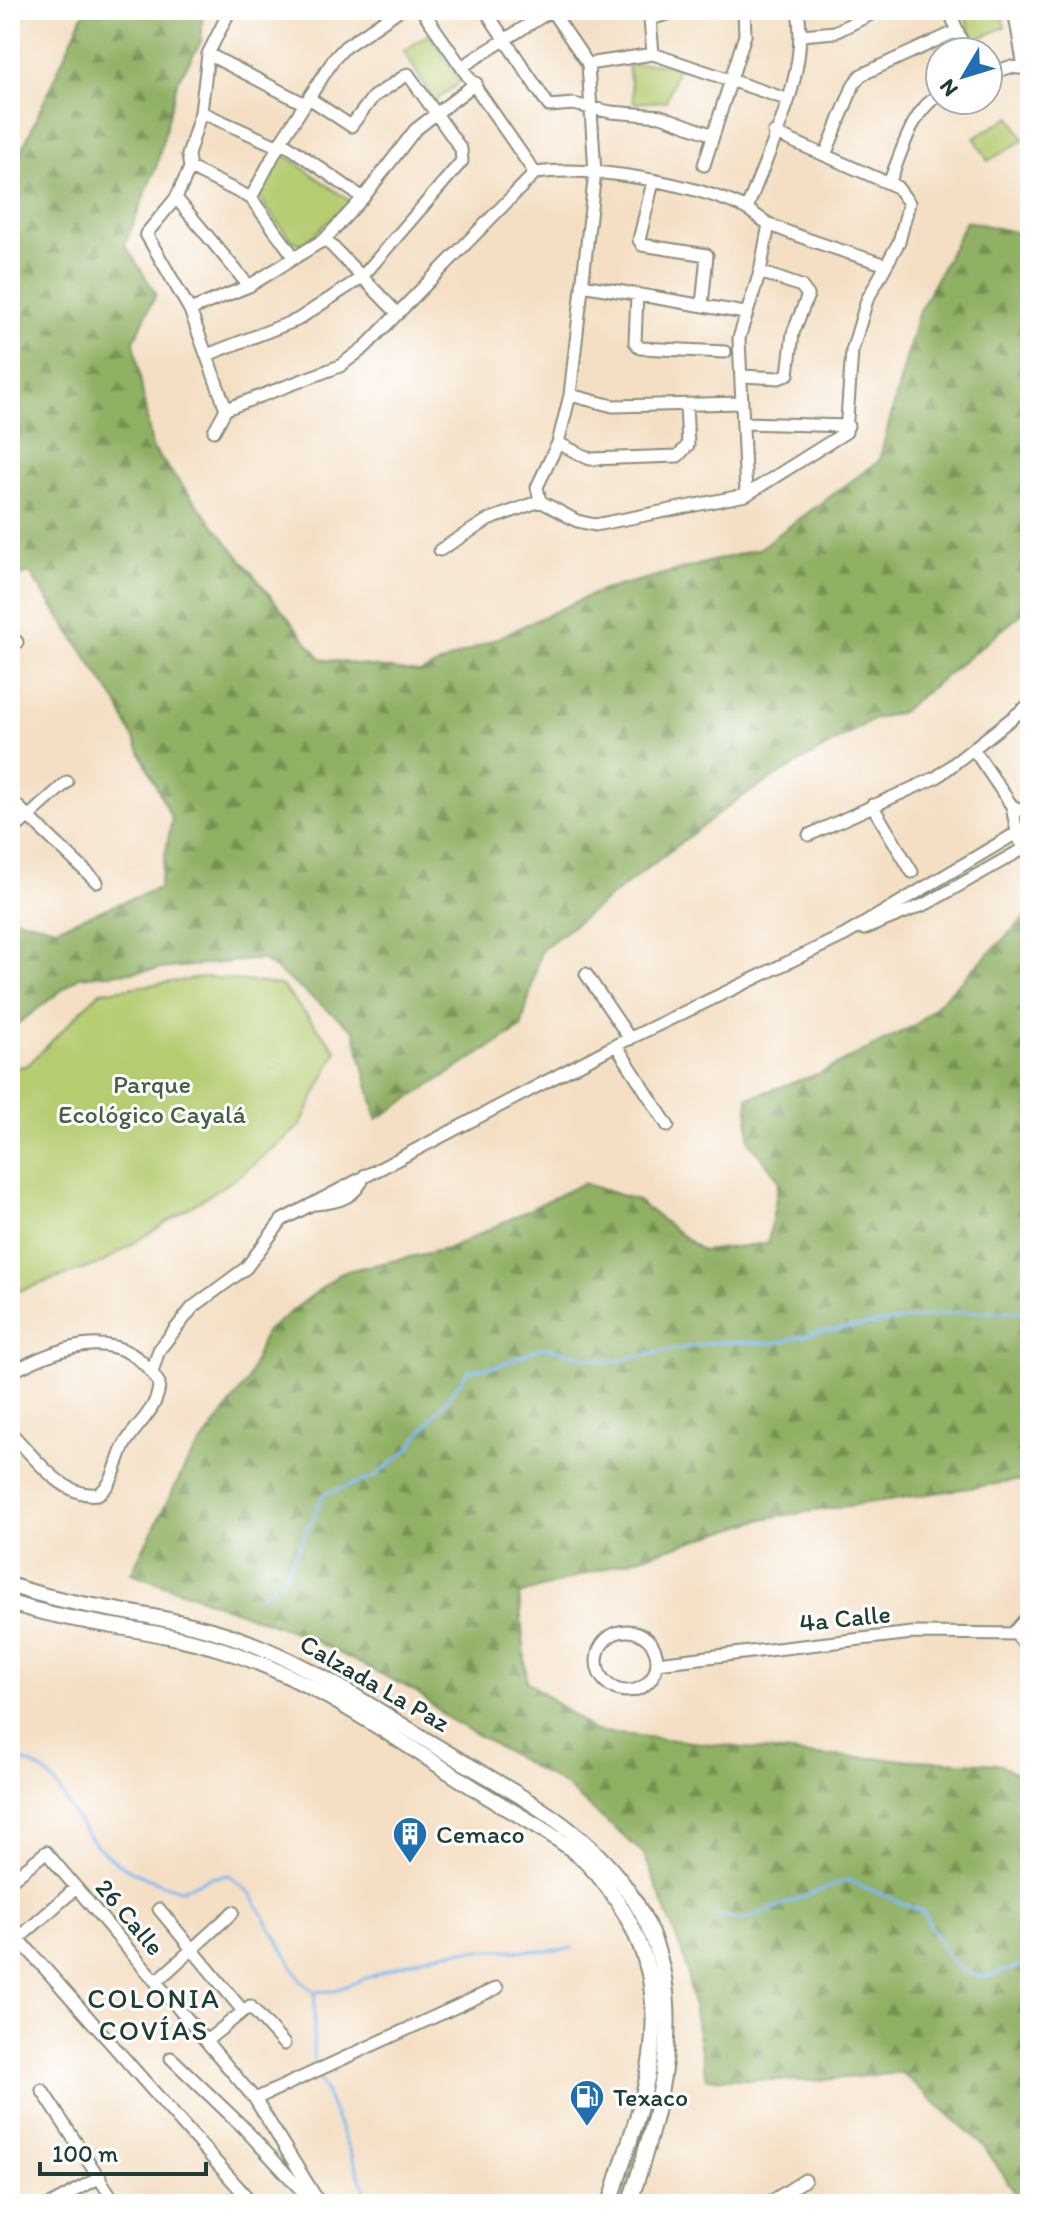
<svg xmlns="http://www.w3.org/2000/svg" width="1040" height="2214" font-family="Itim,sans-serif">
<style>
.green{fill:#b5cc71;stroke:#6a8452;stroke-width:2}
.forest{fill:url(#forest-firs);stroke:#58764c;stroke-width:2}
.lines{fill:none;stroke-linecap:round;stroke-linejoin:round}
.stream{stroke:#7fb7ef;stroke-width:3}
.minor-casing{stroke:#8a8e7c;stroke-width:15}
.major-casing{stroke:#8a8e7c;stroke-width:18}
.minor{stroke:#fff;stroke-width:11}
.major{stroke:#fff;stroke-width:14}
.labels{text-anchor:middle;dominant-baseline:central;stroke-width:6;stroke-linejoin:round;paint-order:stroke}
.park-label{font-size:26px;fill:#446143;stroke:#fff}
.street-label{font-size:26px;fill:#1f3d34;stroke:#fff}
.poi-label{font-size:26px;fill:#1f3d34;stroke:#fff;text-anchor:start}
.neighbourhood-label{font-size:28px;letter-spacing:2px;fill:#1f3d34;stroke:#fff}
</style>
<defs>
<pattern id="forest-firs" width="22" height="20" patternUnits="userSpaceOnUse" patternTransform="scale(2)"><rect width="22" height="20" fill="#90b063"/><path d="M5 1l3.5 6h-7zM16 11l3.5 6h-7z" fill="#759052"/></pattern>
</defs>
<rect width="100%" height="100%" fill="#fff"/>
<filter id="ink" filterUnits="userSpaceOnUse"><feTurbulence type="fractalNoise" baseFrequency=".0125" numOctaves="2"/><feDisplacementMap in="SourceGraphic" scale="16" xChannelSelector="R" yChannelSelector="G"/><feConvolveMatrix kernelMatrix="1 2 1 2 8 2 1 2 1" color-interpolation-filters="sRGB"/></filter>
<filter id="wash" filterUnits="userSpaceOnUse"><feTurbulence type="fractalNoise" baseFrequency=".006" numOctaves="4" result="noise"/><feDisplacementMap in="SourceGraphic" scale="32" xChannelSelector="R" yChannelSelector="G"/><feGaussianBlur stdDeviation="1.8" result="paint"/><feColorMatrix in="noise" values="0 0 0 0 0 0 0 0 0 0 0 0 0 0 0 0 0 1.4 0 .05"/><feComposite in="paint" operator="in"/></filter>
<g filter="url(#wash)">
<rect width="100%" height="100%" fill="#f4dfc4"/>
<path class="green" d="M975,10h25l5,17 -28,12 -5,-2 -8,-24z
M429,34l31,48 -26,20 -30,-51z
M653,63l25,4 -12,34 -32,2 -6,-37z
M1011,117l13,23 -36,21 -14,-24z
M282,153l69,49 -49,43 -12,-6 -32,-43z
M207,977l74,8 56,66 -37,75 -61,50 -137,87 -92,31v-225l18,-4 72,-73z"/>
<path class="forest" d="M85,10h118l-2,32 -24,40 -20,82 -32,81 31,49 -22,47 18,107 169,211 99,14 180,-82 158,-42 121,-88 39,-147 48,-93 58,13 6,12v361l-129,105 -27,7 -136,80 -197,151 -20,78 -144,91 -23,-89 -92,-71 -183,18 -69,53v-113l46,11 103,-40 13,-69 -56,-118 -86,-128 -20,6v-138l10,-8 -10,-20v-236z
M1030,913v566l-264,39 -247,77 8,86 67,50 214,24 193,9 29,20v420h-7l-40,-59 -81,-72 -92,8 -104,-3 -21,-117 -41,-107 -80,-69 -118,-68 -29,-25 -114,-57 -172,-62 56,-110 60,-81 18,-50 77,-60 109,-24 132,-65 53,17 66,51 66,-8 11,-63 -30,-39 -1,-43 73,-25 96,-49z"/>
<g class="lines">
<path class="stream" d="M260,1595l24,-17 40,-84 50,-17 33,-26 62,-81 29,-4 45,-19 65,15 108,-20 60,1 42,-11 140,-20 72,-1
M10,1756c55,18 45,36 76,77 24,32 58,46 95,57l29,-12 19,-3 22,19 50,87 14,11 17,-1c36,-12 81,-34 117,-39 42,-6 83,3 124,-4
M718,1915l24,5 106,-40 75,32 25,45 15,15 20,6 47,-15
M313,2059l2,-67
M318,2074l53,130"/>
</g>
</g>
<g filter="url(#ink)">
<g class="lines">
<defs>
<path id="minor" d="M422,10l113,163
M485,10l64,96 24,-2 38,8 50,4 52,19
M551,10l37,54 7,108 -25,223 -12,48 -21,44 3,14 37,20 18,4 151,-30 100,-63 6,-81 15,-51 32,-58 10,-39 -12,-16 -123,-54
M949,10l17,42
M1014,10l10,57
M802,35l33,-3 44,-22
M208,54l97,50
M653,54l-3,-35 31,-9
M588,64l65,-10 133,45
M463,66l89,-56
M988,75l21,-8 20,2
M201,112l78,35
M281,141l82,57
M826,153l28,-69 7,-9 96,-44
M704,165l41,-130 -1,-25
M190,168l61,30 44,60
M653,182l-14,58 3,5 65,10 -5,50
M889,183c13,-30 22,-72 51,-89
M176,198l73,88
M251,198l30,-57 53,-82 11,-12 54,-37
M747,209c22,-62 62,-132 51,-199
M325,239l73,75
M582,285l163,28
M637,294l-2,48 5,6 85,4
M190,310l59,-24 76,-47 38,-41 52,-68 61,-47
M207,355l90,-35 64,-42 101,-117 -1,-12 -53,-75 -35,23 -22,29 -42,-28
M742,376l37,2 9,-4 5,-41 15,-38 -7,-9 -41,-14
M570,395l43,11 129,-3
M226,409l-36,-99 -44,-76 30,-36 14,-30 -2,-13 13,-43 7,-58 22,-44
M743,423l105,3
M214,431l12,-22 114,-43 25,-19 170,-174c58,-8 156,10 210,35 9,5 16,12 26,17 36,16 77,27 115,40
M558,443l32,16 88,-3 10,-11 -2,-40
M746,495l-7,-157 21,-66 9,-48
M440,550l48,-30 52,-19
M10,648l7,-6
M974,750l38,56 6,32 7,10
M10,799l87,83
M872,805l40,67
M1012,806l12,5 6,10
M10,833l57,-51
M809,835l128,-58 93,-73
M864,929l64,-26 102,-58
M586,974l44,65
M616,1045l52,81
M316,1204c23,-2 39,-6 49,-29
M152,1372l7,-22 34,-43 53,-39 36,-48 334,-175 229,-110 185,-110
M10,1373c52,-28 113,-50 149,10 0,26 -22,40 -34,61 -10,17 -9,40 -27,50 -35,5 -66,-40 -88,-62
M597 1661a30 30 0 1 1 60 0a30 30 0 1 1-60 0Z
M1014,1632l16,-18
M1014,1632l16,19
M657,1663l255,-30 118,1
M10,1881l36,-29 209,247 65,105
M159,1909l84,102
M10,1929l243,275
M18,1939l58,-51
M156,1982l77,-70
M206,2041l44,-35 34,38
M171,2058l71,68 72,78
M42,2090l74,114
M255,2099l242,-111
M10,2198l4,6
M52,2204l48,-27
M767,2204l38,-24"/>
<path id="major" d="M10,1585c64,23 135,26 201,45 81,22 154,73 225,116 39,24 82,46 119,73 147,106 125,234 74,385
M10,1603c69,22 144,25 213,47 93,29 177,92 259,143 35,22 77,42 106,71 28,29 52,70 61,110 17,83 -17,153 -39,230"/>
</defs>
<use href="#minor" class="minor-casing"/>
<use href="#major" class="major-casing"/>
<use href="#minor" class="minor"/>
<use href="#major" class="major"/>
</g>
</g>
<defs>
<symbol id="building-pin" viewBox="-11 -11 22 30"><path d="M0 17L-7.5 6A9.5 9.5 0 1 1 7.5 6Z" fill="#1f6fb2" stroke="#fff"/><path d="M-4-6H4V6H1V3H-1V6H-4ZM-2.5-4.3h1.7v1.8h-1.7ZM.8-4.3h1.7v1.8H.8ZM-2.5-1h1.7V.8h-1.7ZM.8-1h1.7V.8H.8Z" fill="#fff"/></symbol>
<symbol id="fuel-pin" viewBox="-11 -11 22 30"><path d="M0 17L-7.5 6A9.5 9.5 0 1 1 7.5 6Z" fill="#1f6fb2" stroke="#fff"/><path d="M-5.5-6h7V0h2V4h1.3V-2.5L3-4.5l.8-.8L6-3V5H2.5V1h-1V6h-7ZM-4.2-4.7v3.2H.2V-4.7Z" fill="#fff"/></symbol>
</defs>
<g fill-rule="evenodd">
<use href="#building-pin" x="390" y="1814" width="40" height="54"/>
<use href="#fuel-pin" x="567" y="2077" width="40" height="54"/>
</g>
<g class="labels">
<g class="park-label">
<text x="152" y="1084">Parque<tspan x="152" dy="30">Ecológico Cayalá</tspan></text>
</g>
<g class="street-label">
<text transform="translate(845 1618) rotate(-6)">4a Calle</text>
<text transform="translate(375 1683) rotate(30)">Calzada La Paz</text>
<text transform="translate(130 1917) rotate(50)">26 Calle</text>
</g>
<g class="poi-label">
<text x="436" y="1834">Cemaco</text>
<text x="613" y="2097">Texaco</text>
</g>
<g class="neighbourhood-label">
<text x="154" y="1998">COLONIA<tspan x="154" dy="32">COVÍAS</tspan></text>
</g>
</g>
<rect width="1040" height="2214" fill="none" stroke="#fff" stroke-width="40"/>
<g transform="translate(964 76) rotate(232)"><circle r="38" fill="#ffffff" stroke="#a5b1ae" stroke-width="2"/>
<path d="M0-6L14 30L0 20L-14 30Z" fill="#1f6fb2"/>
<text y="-12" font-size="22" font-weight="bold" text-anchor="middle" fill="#1f3d34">N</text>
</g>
<path d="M40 2162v12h166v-12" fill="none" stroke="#1f3d34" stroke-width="4"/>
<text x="52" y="2162" font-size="24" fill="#1f3d34" stroke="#ffffff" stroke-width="6" paint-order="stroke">100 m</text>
</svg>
